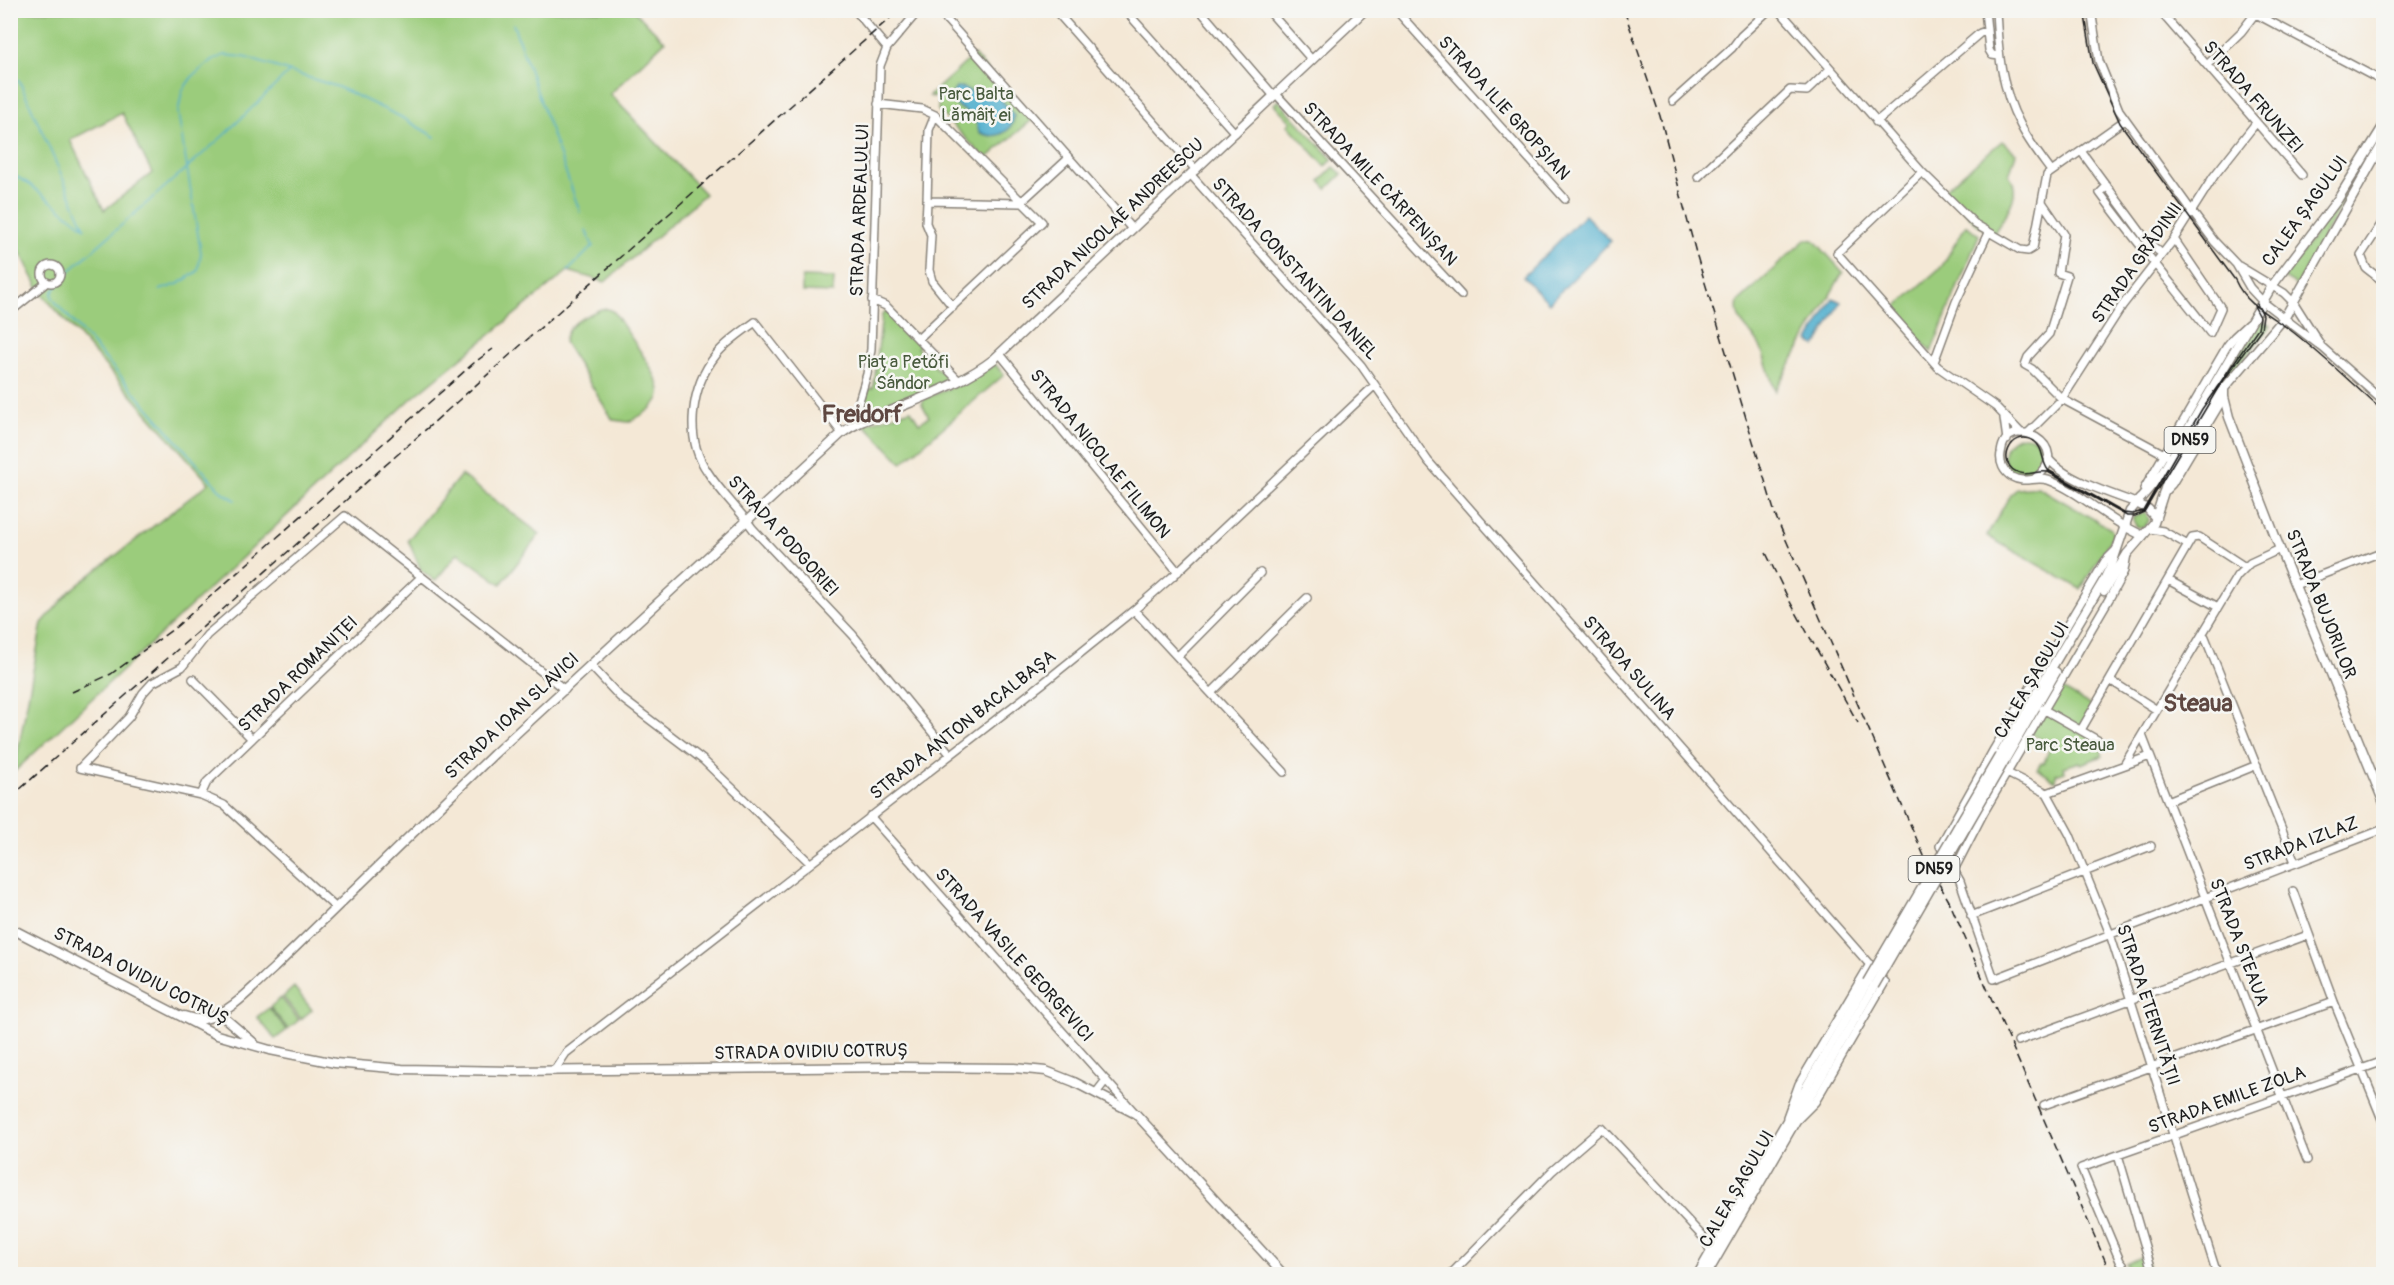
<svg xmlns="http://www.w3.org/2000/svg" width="2394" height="1285" font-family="Pangolin,sans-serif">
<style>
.green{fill:#9bcc7b;stroke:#5c744c;stroke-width:1.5;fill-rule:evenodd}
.water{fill:#4eadcd;stroke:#356474;stroke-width:1.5}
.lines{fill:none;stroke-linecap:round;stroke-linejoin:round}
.stream{stroke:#4eadcd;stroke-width:1.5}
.minor-casing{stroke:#888279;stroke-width:10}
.major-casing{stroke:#888279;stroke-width:11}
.minor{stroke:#fff;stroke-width:7}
.major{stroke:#fff;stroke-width:8}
.tram{stroke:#1c1c1c;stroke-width:1.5}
.rail{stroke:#1c1c1c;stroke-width:1.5;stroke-dasharray:9 4.5;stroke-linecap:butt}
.major-bridge-casing{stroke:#888279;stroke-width:11;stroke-linecap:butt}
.major-bridge{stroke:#fff;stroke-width:8}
.labels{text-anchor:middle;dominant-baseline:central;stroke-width:5;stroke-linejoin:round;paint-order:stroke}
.shield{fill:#f6f6f2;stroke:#5d5d5c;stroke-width:1.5}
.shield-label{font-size:16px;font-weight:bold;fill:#1c1c1c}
.park-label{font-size:18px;fill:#485a3d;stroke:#f6f6f2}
.street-label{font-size:18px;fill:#1c1c1c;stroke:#f6f6f2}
.district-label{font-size:24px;font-weight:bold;fill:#5e4741;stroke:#f6f6f2}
</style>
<rect width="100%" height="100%" fill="#f6f6f2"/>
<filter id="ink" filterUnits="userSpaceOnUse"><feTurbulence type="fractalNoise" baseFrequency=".0167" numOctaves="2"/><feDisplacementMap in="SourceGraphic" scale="12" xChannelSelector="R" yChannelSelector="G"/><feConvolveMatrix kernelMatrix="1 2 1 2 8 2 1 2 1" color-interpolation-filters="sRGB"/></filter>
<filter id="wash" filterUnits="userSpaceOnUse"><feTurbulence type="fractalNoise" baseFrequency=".008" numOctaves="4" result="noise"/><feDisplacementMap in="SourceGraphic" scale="24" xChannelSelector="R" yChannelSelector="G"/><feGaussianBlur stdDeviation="1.35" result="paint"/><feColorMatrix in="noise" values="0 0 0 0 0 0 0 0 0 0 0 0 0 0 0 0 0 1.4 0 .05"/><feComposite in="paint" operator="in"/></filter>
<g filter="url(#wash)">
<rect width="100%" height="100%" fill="#f4e8d6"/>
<path class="green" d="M11,11h623l31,30 -55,53 95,100 -100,88 -37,-11 -157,128 -397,373 28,-149 28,-32 139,-108 -168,-190 -30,-59zM122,113l30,60 -48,37 -34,-70z
M974,55l58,65 -46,39 -48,-49 1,-12 -10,-2z
M1278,100l55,60 -8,6 -37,-41 3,-3 -17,-18z
M2002,141l14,12 -7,22c15,19 -5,41 -15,58l-16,-8 -34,-35z
M1334,167l8,7 -15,15 -7,-8z
M2343,196l2,1 -48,89 -13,-8z
M1966,225l13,10 -48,117 -38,-42 49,-44z
M1806,239l8,1 29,32 -68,119c-5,-15 -9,-30 -15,-45 -7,-15 -27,-23 -22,-44z
M802,277l32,1 -1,15 -31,-1z
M601,309h7l6,3c9,15 49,67 46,82 -2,13 -21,23 -32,28l-15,-2 -49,-78c2,-18 21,-26 37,-33z
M887,310l33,35 -3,3 21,22 3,-2 9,11 -41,20 -42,14 -3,-3 4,-21 5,-1 1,-4 8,-70z
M2259,319l12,7 -39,48 -5,-4z
M995,364l9,11 -102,88 -38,-39 47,-14 8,13 10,-6 -7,-13 2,-5 49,-21z
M2004 456a20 20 0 1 1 40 0a20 20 0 1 1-40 0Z
M461,475l79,59 -39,50 -43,-31 -23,28 -14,-11 -13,-30z
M2038,487l73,42 2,6 -32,54 -94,-53 23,-41 7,-6z
M2146,512l3,8c-2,6 -7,9 -13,6l-4,-8z
M2057,686l37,21 -13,23 20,12 1,14 -21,8 -1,-2 -16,5 1,4 -9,3v7l-19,-12 4,-6h3l7,-19 -21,-11z
M294,987l18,23 -11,9 -18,-22z
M281,998l18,22 -11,9 -18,-22z
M269,1008l18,22 -12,9 -18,-22z
M2145,1255l5,19h-16l-8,-10z"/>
<path class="water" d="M961,87l13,6 16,-2 11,8 13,17c-1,18 -21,24 -35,16l-5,-16 -16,-9 -6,-7v-6l4,-6z
M1585,215l26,26 -62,62 -26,-26z
M1833,298l8,4 -25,44 -7,-5z"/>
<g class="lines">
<path class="stream" d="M513,24l67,188
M10,83l9,-3 66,148
M10,173l19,11 55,43
M568,271l25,-25 -7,-15
M160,290l18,-6 20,-13 3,-18 -23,-140 4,-22 10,-14 16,-14 16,-8 20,2 94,30 63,30 34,20
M235,500l-14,-9 -168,-192 -1,-6 14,-19 157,-138 66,-64"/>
</g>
</g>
<g filter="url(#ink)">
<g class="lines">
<defs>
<path id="minor" d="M855,10l32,38
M938,10l194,219
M1055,10l141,160
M1125,10l110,123
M1200,10l74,86
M1268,10l44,50
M1396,10l169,189
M1779,10l143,162 53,52 45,26 8,1 5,-3 14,-73 78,-55
M1985,10l4,40 3,5 7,1
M1996,10c2,40 5,79 24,114 8,17 20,32 31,47
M2091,10l8,51 20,49 77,107 18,24 22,23 14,24 13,14 60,46 61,54
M2159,10l143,165
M2256,14l128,68
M2207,65l34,-33 17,-22
M1276,94l185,201
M1673,101l59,-53 9,-12 28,-26
M878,104l44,5 13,6 107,107 -124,117
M935,115l-6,15 -2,71 -1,22 5,12 -2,35 3,11 21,26
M1876,122l104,-89 6,-2
M2081,151l67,91 14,12
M1922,172l-85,81 101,114 58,40 25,26
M1191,175l170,190 67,96 457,521 -70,120 -17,17
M1698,177l92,-87 17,1 23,-22
M2107,186l-7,7c35,48 74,93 110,140l11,-25 -47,-69
M927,201l93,2 49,-45
M2042,202l22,32 -6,39 9,3 -18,58 -21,23 -3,8 7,4 30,30 104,56
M2384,220l-23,35 5,13 18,14
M42 274a9 9 0 1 1 18 0a9 9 0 1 1-18 0Z
M2239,266l45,27 10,10 26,41
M872,300l14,6 72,74
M10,312l37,-30
M1000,354l178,218
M1934,362l22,-60 32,-69
M2004,418l3,22
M858,422l-2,-11 11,-37 4,-25 9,-283 7,-18 32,-38
M842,433l-87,-111c-13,10 -29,20 -39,33 -25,31 -32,83 -9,116 13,21 32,38 46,58l100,106 97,119
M2028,433l34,-34 60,-93 52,-67 40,-63 42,-53
M2048,458c15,21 64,36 88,45l3,-4
M2035,478c43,-30 -29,-70 -34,-25 -2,10 3,19 11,24 12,7 24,-1 36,3 28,10 51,32 76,46
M2144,489l83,-143 7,-9 14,-13
M2163,493l9,-9 52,-87
M2150,529l13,2 25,14
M2116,550l-11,11 -111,188 -54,97 20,35 34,98 390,-150
M2168,580l50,27
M2295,585l89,-34
M1134,610l150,162
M2202,635l3,2 90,225
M1178,656l82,-83
M591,666l29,31 83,63 107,103
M193,679l59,60
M2110,680l47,30
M1212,692l95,-94
M2043,709l58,33
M2081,730l111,-192 7,-1 46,30
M2142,735l165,425
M2124,765l113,-189 13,-13 30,-14
M2007,773l40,20 23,42 40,99 107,340
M2047,793l103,-37
M201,795l6,-13 213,-204
M2168,801l89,-36
M870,816l266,298
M1954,870l30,-58 125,-213 15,-28 3,-17
M2293,891l41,111 50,122
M335,907l-111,-102 -23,-10 -121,-27 49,-51 14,-24 9,-10 30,-16 25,-32 138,-119 220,174
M1971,916l180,-70
M2018,1041l290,-106
M554,1071l12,-18 476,-369 92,-74 38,-33 203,-192
M1096,1093l10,-13
M2044,1105l290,-103
M1787,1117l12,-33 71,-120
M2118,1155l35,119
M1451,1274l101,-103 50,-43 101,109 8,15
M2130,1274l-10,-13 -39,-93 303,-107"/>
<path id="major" d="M2224,388v9l5,20 51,132 104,254
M2136,503l12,6 8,9
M2124,526l19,10
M2104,591l23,-37 27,-31 15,-47 46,-77 70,-82 99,-176
M1999,756l105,-176 9,-19 17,-50 33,-39 109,-186 66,-87 46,-74
M2005,760l51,-88
M10,928l207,107 53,15 65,13 67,6 110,2 382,-4 120,1 32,3 28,11 62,32 147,160
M220,1014l34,29
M184,1016c6,2 13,4 20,3 24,-3 52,-35 70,-51l220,-214 348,-321c16,-12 33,-16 51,-23 33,-14 73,-29 101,-51l371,-349
M1698,1274l169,-292
M1707,1274l167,-288"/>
</defs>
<use href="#minor" class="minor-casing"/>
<use href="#major" class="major-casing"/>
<use href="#minor" class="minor"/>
<use href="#major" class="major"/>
<path class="tram" d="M2084,10l9,53 27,60 115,157c11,25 33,34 54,49 33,25 63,55 95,83
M2253,304l7,13 -2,11 -56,81 -59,102 -11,3 -8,-1 -76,-43c-7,-9 -4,-22 -14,-29 -23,-14 -40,25 -14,32 9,3 18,-3 28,-1l79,44h8l9,-4 74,-124 43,-59 2,-14 -6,-11"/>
<path class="rail" d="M1624,10l36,106 36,137 80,264 152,348 21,36 162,373
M1766,553l23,47 69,123
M72,692l39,-18 65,-47 299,-265 18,-13
M10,798l889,-788"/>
<defs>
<path id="major-bridge" d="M1867,982l132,-226
M1874,986l131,-226"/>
</defs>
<use href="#major-bridge" class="major-bridge-casing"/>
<use href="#major-bridge" class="major-bridge"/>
</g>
</g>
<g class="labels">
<g class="shield">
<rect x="2164.5" y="427" width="51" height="26" rx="4.5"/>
<rect x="1908.5" y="856" width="51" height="26" rx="4.5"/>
</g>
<g class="shield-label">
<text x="2190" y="440">DN59</text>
<text x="1934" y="869">DN59</text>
</g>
<g class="park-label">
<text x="976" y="94">Parc Balta<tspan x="976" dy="21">Lămâiței</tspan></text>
<text x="903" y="362">Piața Petőfi<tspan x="903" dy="21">Sándor</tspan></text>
<text x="2070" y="745">Parc Steaua</text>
</g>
<g class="street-label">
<text transform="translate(2253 97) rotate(49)">STRADA FRUNZEI</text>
<text transform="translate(1504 108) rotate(48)">STRADA ILIE GROPȘIAN</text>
<text transform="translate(1380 184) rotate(47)">STRADA MILE CĂRPENIȘAN</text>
<text transform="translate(860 210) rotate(-88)">STRADA ARDEALULUI</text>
<text transform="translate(2305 211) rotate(-54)">CALEA ȘAGULUI</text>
<text transform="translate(1113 224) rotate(-43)">STRADA NICOLAE ANDREESCU</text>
<text transform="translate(2137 263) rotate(-55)">STRADA GRĂDINII</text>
<text transform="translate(1295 269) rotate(48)">STRADA CONSTANTIN DANIEL</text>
<text transform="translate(1100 454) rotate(51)">STRADA NICOLAE FILIMON</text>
<text transform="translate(783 536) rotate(48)">STRADA PODGORIEI</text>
<text transform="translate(2321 604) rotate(68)">STRADA BUJORILOR</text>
<text transform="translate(1629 668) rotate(49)">STRADA SULINA</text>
<text transform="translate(298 674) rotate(-44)">STRADA ROMANIȚEI</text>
<text transform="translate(2032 680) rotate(-60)">CALEA ȘAGULUI</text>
<text transform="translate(512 716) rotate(-43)">STRADA IOAN SLAVICI</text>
<text transform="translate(963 725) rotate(-38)">STRADA ANTON BACALBAȘA</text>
<text transform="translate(2301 844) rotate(-21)">STRADA IZLAZ</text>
<text transform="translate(2239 942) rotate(69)">STRADA STEAUA</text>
<text transform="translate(1014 955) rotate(48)">STRADA VASILE GEORGEVICI</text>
<text transform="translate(141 976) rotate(27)">STRADA OVIDIU COTRUȘ</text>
<text transform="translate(2148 1005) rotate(72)">STRADA ETERNITĂȚII</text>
<text transform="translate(811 1052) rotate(-1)">STRADA OVIDIU COTRUȘ</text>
<text transform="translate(2227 1100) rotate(-20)">STRADA EMILE ZOLA</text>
<text transform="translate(1737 1189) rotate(-60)">CALEA ȘAGULUI</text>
</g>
<g class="district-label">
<text x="862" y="414">Freidorf</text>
<text x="2198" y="703">Steaua</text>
</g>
</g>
<rect width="2394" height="1285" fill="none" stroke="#f6f6f2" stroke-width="36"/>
</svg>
